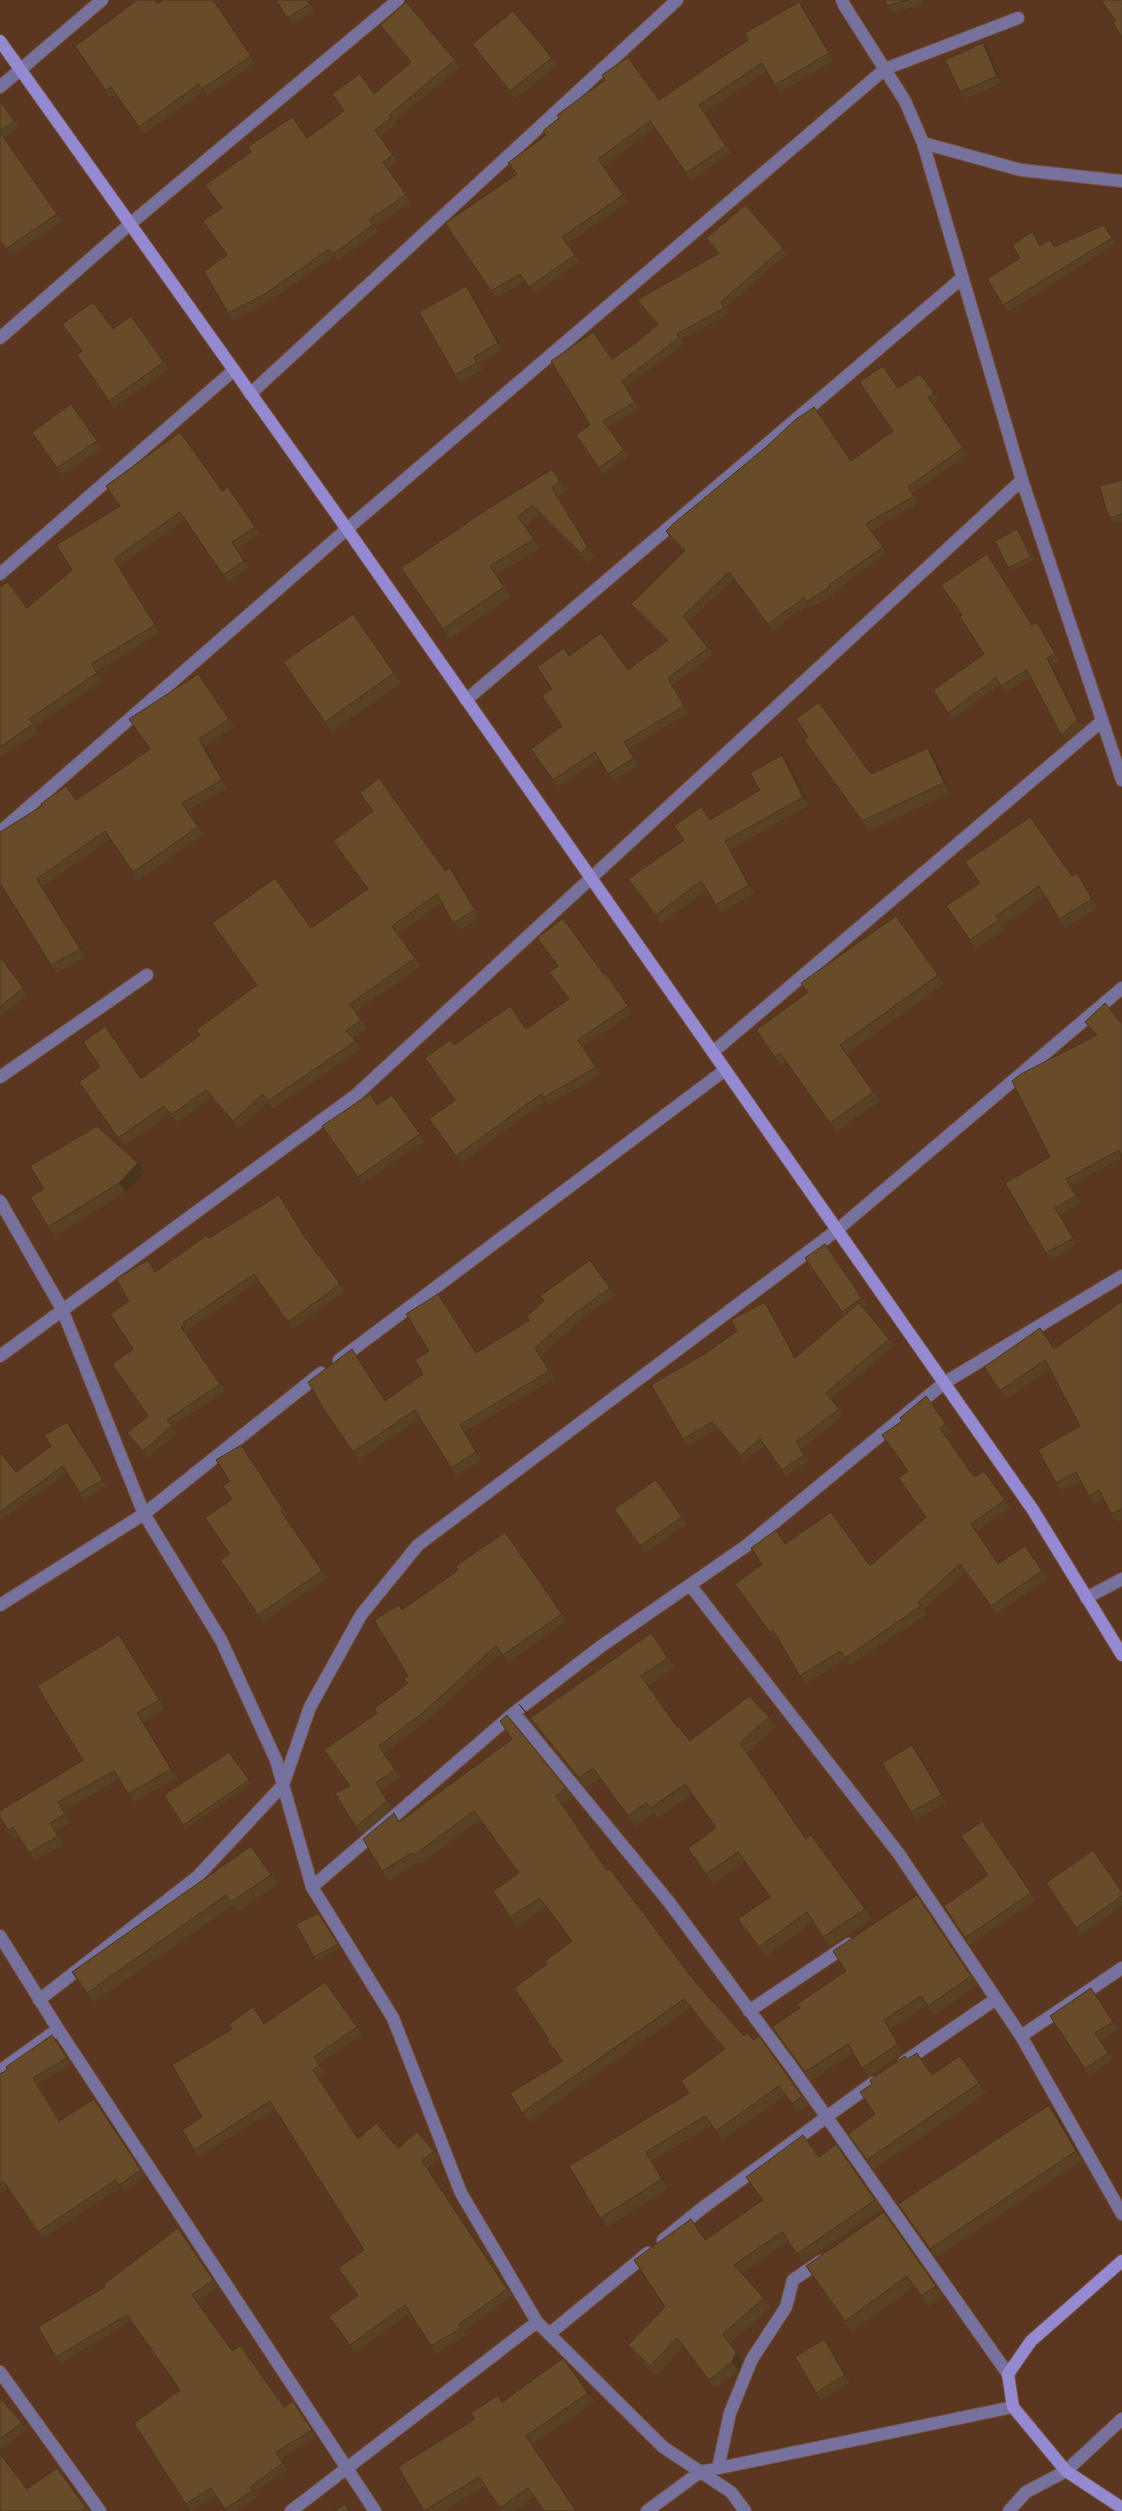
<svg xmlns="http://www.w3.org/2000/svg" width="1122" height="2511" font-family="'PT Sans',sans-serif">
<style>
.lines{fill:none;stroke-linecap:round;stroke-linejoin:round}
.street-casing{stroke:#75523f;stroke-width:14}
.secondary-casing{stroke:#75523f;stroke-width:14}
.street{stroke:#77719e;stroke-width:12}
.secondary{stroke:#958ad1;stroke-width:12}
.wall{fill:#594124}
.shaded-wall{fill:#49351d}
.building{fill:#684c2a;stroke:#49351d}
</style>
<rect width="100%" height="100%" fill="#5b3621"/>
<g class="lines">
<defs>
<path id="street" d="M842,0l2,5 61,96 18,42 98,27 101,11
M0,87l102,-87
M923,143l99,337 100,300
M0,338l130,-114 268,-224
M250,394l427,-394
M0,574l234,-204
M466,700l496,-422
M0,832l347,-303 538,-460 133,-51
M713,1052l389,-331
M0,1077l147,-102
M0,1201l62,108 82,205 77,126 55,120 36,127 81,131 68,175 76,129 126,125 68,45 14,19
M0,1356l356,-261 666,-615
M339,1360l386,-290
M690,1585l209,269 122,182 101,178
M1086,1598l36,-19
M0,1605l144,-91 177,-141
M514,1713l155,189 121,163 218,309
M312,1887l202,-174 86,-66 146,-101 198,-163 178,-107
M0,1936l58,93 317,482
M39,2000l158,-123 86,-92 27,-78 51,-92 57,-70 419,-315 285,-242
M749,2011l100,-67
M1021,2036l101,-68
M904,2062l92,-63
M0,2071l58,-42
M663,2240l38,-31 172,-126
M549,2334l99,-81
M0,2372l100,139
M718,2468l12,-55 22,-54 34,-52 7,-27 28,-19
M291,2511l246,-189
M647,2511l53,-39 313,-65
M1009,2511l17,-19 40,-21 56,-52"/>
<path id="secondary" d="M0,41l347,488 686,981 89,145
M1122,2261l-91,80 -23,33 5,33 53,64 56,37"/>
</defs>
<use href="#street" class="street-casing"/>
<use href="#secondary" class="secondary-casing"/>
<use href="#street" class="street"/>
<use href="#secondary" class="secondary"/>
</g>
<path class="wall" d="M213,0l42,63 -48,33 -3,-5 -60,43 -28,-40 -5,4 -36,-52 82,-42z
M307,0l7,11 -22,14 -5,-7z
M885,0h38l1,4 -32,9 -5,-7z
M799,2l35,59 -54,31 -13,-21 -63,42 27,40 -40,28 -36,-53 -52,39 25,35 -61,42 13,18 -46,32 -9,-13 -29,17 -51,-75 214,-123 89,-60z
M380,25l75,35 5,7 -66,55 2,3 -16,12 18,25 -10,7 23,33 -37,25 4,5 -40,29 -4,-5 -64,45 -37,19 -5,-7 -1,-58 -5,-47 85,-70 67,-44 37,-31 -27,-32z
M472,44l80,14 5,7 -42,34z
M988,50l14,33 -37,16 -5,-7z
M0,101l19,27 -15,10 58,83 -51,35 -11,-16z
M1104,225l12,19 -108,68 -5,-7 17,-47 16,-19 4,7 15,1z
M706,238l77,10 4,6 -62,54 3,6 -47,26 3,4 -58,43 13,21 -31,19 20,29 -25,18 -27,-39 14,-10 22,-66 25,-17 20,-17 -20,-25 81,-46z
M471,293l32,57 -24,14 3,6 -22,13 -5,-8z
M131,316l38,53 -55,39 -37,-53z
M920,374l19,26 -6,4 35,50 -55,39 5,10 -47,28 16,22 -53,39 1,2 -24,14 -3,-3 -36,26 -38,-52 -46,43 25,33 -40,30 16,28 -60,36 10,16 -26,16 -14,-22 -41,28 -27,-38 31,-23 -10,-37 17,-34 59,15 39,-29 -31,-30 -5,-7 53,-53 -14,-13 -4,-7 185,-70 42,-30 6,-43z
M71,404l31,44 -40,27 -30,-43z
M552,469l15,21 -9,7 36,60 -7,5 -48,-48 -15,12 16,22 -44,27 15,21 -61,43 -49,-71z
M1122,480v42l-9,2 -4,-6z
M228,487l32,47 -23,16 12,18 -21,14 -42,-63 -67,47 41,67 -64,39 6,9 -67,45 3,6 -38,26v-171l27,21 45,-38 -16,-25 166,-54z
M1020,533l14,27 -23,12 -3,-4z
M987,554l45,71 5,-3 4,6 18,32 -7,5 31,62 -17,14 -5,-6 -30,-58 -26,15 -5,-7 -47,34 -20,-29 51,-36 -22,-39z
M353,614l48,69 -69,49 -49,-70z
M198,674l36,53 -29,20 22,41 -40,23 17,24 -66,45 -28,-41 -68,48 44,70 -29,16 -57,-90 76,-83 74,-51z
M804,740l67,34 64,-16 16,35 -82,38z
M788,763l21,42 -79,45 25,43 -34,20 -14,-23 -46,34 -33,-45 56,-39 26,-20 50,-30z
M445,871l11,5 24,42 -21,13 -17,-28 -44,31 23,32 -65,46 11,16 -14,10 8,11 -88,60 -5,-7 -29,27 -28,-31 -34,25 -7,-9 -46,32 -45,-64 62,-4 59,-43 56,-50 55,-57z
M1072,876l11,6 15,26 -33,20 -20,-32 -43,30 3,4 -29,19 -30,-43z
M0,957l27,38 -27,22z
M606,974l26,39 -49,34 18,27 -53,31 -3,-4 -84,62 -32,-44 26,-19 -1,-55 72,-16z
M938,975l6,9 -97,70 33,47 -44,31 -50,-70 -5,4 -25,-36z
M1105,1003l17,155 -51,27 10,18 -21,12 17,29 -26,16 -5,-7 4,-96 46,-122 -11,-13z
M392,1095l33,46 -63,43 -40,-58 55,-21z
M138,1163l7,10 -19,19 -71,44 -7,-9z
M279,1195l28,45 38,51 -52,38 -34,-48 -71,49 1,1 -3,3 39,57 -53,36 5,6 -29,25 -16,-18 -5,-7 21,-17 -19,-115 23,-34 3,5z
M825,1244l42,61 -4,3 31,38 -63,53 12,17 -42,33 8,12 -23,16 -21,-32 -20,17 -28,-33 -29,17 -5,-7 23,-86 31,-22 28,-29 4,6 27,49 48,-42 -39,-57z
M590,1260l25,35 -35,25 -39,36 14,22 -90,54 17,28 -26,16 -36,-58 -61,42 -36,-52 34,-52 28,45 38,-27 6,-23 9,-57 38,59 53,-33 -3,-3z
M1122,1301v219l-5,2 -6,-8 -7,-15 -9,5 -6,-8 -8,-15 -19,10 -6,-8 24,-57 -30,-56 -44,29 -22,-32 70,-18z
M926,1396l25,36 -5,4 28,41 10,-6 26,37 -34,24 22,32 27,-18 22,33 -51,35 -30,-42 -42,37 3,5 -77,52 -5,-7 -39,25 -29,-45 -2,1 -40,-56 27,-19 23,-21 85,22 56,-49 -18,-46 -6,-50z
M67,1422l40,64 -23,14 -17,-27 -66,47 -1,-2v-66l16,20 35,-26z
M241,1445l47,71 -3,1 42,61 -64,44 -43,-62 10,-6 2,-55 -2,-18z
M656,1480l31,44 -42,29 -31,-44z
M505,1532l62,89 -59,41 -7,-9 -71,65 -46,35 16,24 -19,13 11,18 -31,26 -5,-7 -6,-41 27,-73 30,-29 -3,-5 4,-3 -5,-66 55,-40z
M651,1633l24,35 -27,18 29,41 13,14 79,-24 7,10 -29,26 59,86 5,-4 61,84 -42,28 -17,-25 -47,35 -28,-38 32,-22 -25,-35 -32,22 -25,-36 28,-20 -24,-34 -34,24 -4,-5 -19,13 -35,-48 -14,10 -60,-74 -7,-10 11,14z
M119,1635l46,73 -22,14 34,55 -43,26 -15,-24 -55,32 7,11 -15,9 8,13 -30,17 -15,-25 -5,3 -6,-9 75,-70z
M912,1745l35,57 -31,18 -5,-8z
M229,1752l22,32 -66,45 -21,-34z
M566,1788l7,10 -10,7 44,66 89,112 48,53 9,4 6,-4 50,69 -11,8 -13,-17 -63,44 -10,-15 -60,36 17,27 -62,39 -38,-61 120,-73 35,-43 -34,-42 -161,114 -7,-9 40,-52 -15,-21 2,-1 -2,-75 25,-23 -26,-34 -29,20 -24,-36 25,-18 -38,-53 -60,44 -1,-2 -30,19 -7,-10 18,-49z
M982,1821l54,79 -66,45 -26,-39 44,-31z
M251,1846l27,38 -40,28 -5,-7 -140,98 -21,-31z
M1046,1883l76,9v14l-41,29z
M917,1895l60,90 -43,30 -7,-10 -37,24 14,23 -35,25 -16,-24 -42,28 -39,-54 28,-19 46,-37z
M318,1913l22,35 -24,13 -2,-4z
M325,1982l37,53 -43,29 6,9 -7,5 40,61 40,9 36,3 5,7 -12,11 85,127 -48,36 3,3 -31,19 -26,-41 -55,40 -26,-36 29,-22 6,-45 -89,-141 -76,48 -5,-7 8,-33 30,-88 32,-5z
M1091,1988l27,41 -18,12 13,19 -24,16 -39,-60z
M52,2035l19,29 -33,20 22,36 34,-21 51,77 -21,15 -3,-4 -78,51 -35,-50 -8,6v-120l7,-4z
M960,2056l26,37 -112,77 -26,-36 27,-20 33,-55 24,16z
M1049,2105l7,8 26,47 -146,98 -38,-54z
M836,2144l46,65 -79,54 -15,-21 -46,31 22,25 7,9 -41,36 12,18 -4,11 -23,17 -31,-42 -28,29 -21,-21 -7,-10 37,-38 40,-67 58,-40z
M884,2212l59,84 -15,11 -14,-20 -62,45 -46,-66z
M178,2228l40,59 -21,15 35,49 52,56 9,-6 23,36 -36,22 8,11 -34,23 3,5 -20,13h-11l-10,-16 -25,16 -5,-7 -6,-114 -49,-69 -71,43 -4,-7 50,-71z
M829,2346l21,37 -29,17 -5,-7z
M563,2358l31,44 -62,43 3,52 -21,14h-12l-17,-25 -40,25h-20l-27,-44 104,-65z
M0,2398l22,25 5,7 -27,20z
M57,2468l32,43h-89l27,-22z"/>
<path class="shaded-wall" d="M799,2l5,7 30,52 -5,-8z
M983,43l5,7 14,33 -5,-7z
M1104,225l5,6 7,13 -4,-6z
M466,286l5,7 32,57 -5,-7z
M114,559l5,7 41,67 -5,-8z
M1037,622l4,6 18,32 -4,-6z
M1047,658l5,7 31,62 -5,-7z
M199,739l6,8 22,41 -5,-8z
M928,748l7,10 16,35 -7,-10z
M782,755l6,8 21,42 -6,-8z
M725,841l5,9 25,43 -6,-8z
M450,868l6,8 24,42 -5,-8z
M1077,873l6,9 15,26 -6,-9z
M37,879l5,8 44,70 -6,-8z
M138,1163l7,10 -19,19 -7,-9z
M1055,1208l5,7 17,29 -4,-6z
M765,1302l4,6 31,57 -5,-7z
M67,1422l5,6 35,58 -4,-6z
M460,1425l5,7 17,28 -6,-8z
M137,1713l6,9 34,55 -6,-8z
M912,1745l5,7 30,50 -5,-7z
M884,2020l6,9 14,23 -6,-8z
M1049,2105l7,8 26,47 -6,-9z
M646,2152l6,9 17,27 -7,-9z
M824,2339l5,7 21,37 -5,-8z
M736,2352l6,9 -4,11 -6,-10z"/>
<path class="building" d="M137,0h17l3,4 6,-4h50l38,56 -49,33 -3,-5 -60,43 -28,-40 -5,4 -31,-45z
M276,0h31l3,4 -23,14z
M885,0h24l-22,6z
M1101,0h21v38l-9,-15 3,-2z
M406,2l49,58 -66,55 2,3 -16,12 18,25 -10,7 23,33 -37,25 4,5 -40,29 -4,-5 -64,45 -37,19 -24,-42 23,-16 -24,-34 19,-13 -17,-23 46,-33 -3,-5 44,-30 15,21 37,-27 -12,-17 28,-20 14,20 37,-32 -31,-37z
M799,2l30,51 -54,32 -13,-22 -63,42 27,41 -40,27 -36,-52 -52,38 25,36 -61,42 13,18 -46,32 -9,-13 -29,17 -46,-68 72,-49 -9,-11 38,-28 -3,-4 16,-13 -2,-3 48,-35 -3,-5 26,-18 31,43 89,-60 -3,-7z
M513,11l39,47 -42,33 -38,-47z
M983,43l14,33 -37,16 -15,-32z
M0,101l14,20 -14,10z
M0,132l57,82 -51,35 -6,-9z
M745,205l38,43 -62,54 3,6 -47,26 2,4 -57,43 13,21 -32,19 21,29 -25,18 -23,-33 14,-10 -39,-64 42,-29 19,27 25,-17 21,-18 -21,-24 82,-47 -13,-15z
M1104,225l8,13 -109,67 -16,-26 33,-21 -8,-13 20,-13 8,14 10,-6 4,7z
M466,286l32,57 -24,14 3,6 -22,12 -36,-63z
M93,302l20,27 18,-13 33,46 -55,39 -32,-46 5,-4 -20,-27z
M883,366l15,22 22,-14 14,19 -6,4 35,51 -55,39 6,9 -48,28 17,23 -54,38 1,2 -24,15 -2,-4 -36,26 -39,-52 -46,44 25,32 -40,30 16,28 -60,36 10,16 -26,16 -13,-22 -42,28 -22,-31 31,-23 -20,-30 10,-7 -15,-22 27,-19 5,8 32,-23 27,37 40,-30 -37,-36 54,-54 -19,-19 7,-7 93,-77 29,-27 19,-13 37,54 42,-30 -34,-49z
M71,404l26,37 -40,27 -25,-36z
M180,432l42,59 6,-4 27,40 -23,15 12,19 -21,14 -43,-63 -66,47 41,66 -64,39 6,9 -68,46 4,5 -33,23v-160l8,-5 19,26 45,-38 -16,-25 64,-39 -14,-20z
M552,469l8,12 -8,7 36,59 -7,6 -49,-48 -14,12 16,22 -44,27 14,21 -61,42 -42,-61 82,-56z
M1122,480v34l-13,4 -10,-32z
M1017,529l14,28 -23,11 -13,-27z
M987,554l45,71 5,-3 18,32 -8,4 31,62 -17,15 -34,-65 -26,16 -5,-8 -48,35 -15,-23 51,-36 -24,-37 2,-2 -21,-30z
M353,614l41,59 -69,49 -42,-60z
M198,674l31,45 -30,20 23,41 -40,23 16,24 -65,45 -28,-41 -68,48 43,70 -29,16 -51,-82v-51l42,-26 -1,-2 25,-18 10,14 74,-51 -21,-30z
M819,702l52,72 57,-26 16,35 -82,38 -58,-81 4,-3 -12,-18z
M782,755l21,42 -78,44 24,44 -33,20 -15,-24 -45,34 -28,-36 56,-39 -10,-14 27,-19 9,13 50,-30 -10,-17z
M379,778l66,93 5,-3 25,42 -22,13 -16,-29 -45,32 23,32 -65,46 11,16 -15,11 10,10 -88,60 -5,-7 -30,27 -27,-31 -35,25 -7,-9 -46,32 -39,-56 21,-15 -17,-25 22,-16 36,53 59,-44 -4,-5 61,-45 -45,-62 63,-45 36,50 57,-39 -35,-48 40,-30 -13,-18z
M1030,817l42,59 5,-3 15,26 -33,20 -20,-33 -43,30 3,4 -29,20 -24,-34 34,-23 -15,-21z
M896,916l42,59 -98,70 33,47 -43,31 -50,-70 -5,4 -19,-27 52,-38 -7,-9z
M563,918l41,57 2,-1 22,32 -50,34 18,27 -53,31 -2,-4 -85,62 -27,-37 26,-19 -30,-42 25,-18 4,5 56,-39 16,23 43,-30 -20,-27 9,-6 -21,-28z
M0,957l23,31 -23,19z
M1105,1003l17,21v134l-3,-8 -53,29 10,17 -21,12 18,30 -27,15 -41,-70 45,-26 -38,-76 9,-7 76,-39 -12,-13z
M370,1094l7,11 15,-10 28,39 -62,43 -36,-51z
M97,1126l41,37 -19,20 -71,44 -18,-30 14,-8 -14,-23z
M279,1195l25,41 36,48 -52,38 -34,-48 -71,49 2,2 -4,2 39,57 -53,36 5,6 -29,25 -16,-18 21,-17 -36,-52 21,-15 -23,-35 19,-13 -13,-22 32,-19 7,12 52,-37 2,3z
M825,1244l37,54 -20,14 -37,-54z
M590,1260l20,28 -35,25 -40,35 14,23 -89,54 16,27 -25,16 -36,-58 -62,42 -30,-44 -15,-26 44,-33 33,52 38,-27 -8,-14 14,-9 -23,-37 32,-20 38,59 54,-33 -4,-3 18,-16 -4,-5z
M1122,1301v208l-11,5 -12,-24 -10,6 -13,-24 -20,11 -18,-33 42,-24 -35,-66 -45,31 -16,-24 56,-39 14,21z
M765,1302l30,56 64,-55 30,36 -63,54 13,16 -43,33 8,13 -22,15 -22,-31 -19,16 -29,-33 -29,17 -32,-54 55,-32 31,-22 -6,-11z
M926,1396l20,28 -6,4 34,49 10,-6 21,29 -34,24 27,40 27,-18 17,25 -51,35 -31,-42 -42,38 3,4 -76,52 -5,-7 -40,25 -27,-46 -3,3 -35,-49 27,-20 -11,-16 25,-18 9,14 46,-32 39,54 56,-49 -28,-39 10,-7 -26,-36 20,-14 -2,-3z
M67,1422l36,58 -23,13 -17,-27 -63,46v-60l16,20 35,-26 -7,-11z
M241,1445l42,64 -2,2 41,60 -64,44 -38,-55 10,-6 -25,-36 27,-19 -9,-13 7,-5 -14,-21z
M656,1480l26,37 -42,29 -26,-37z
M505,1532l57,82 -59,41 -7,-9 -71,65 -46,35 16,24 -19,13 11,18 -31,26 -21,-34 15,-7 -26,-36 53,-37 -3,-4 34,-26 -4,-4 4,-3 -34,-56 25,-15 3,5 56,-40 -2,-4z
M651,1633l17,25 -27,18 36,51 1,-1 12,15 59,-45 20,21 -29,26 66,96 5,-4 54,74 -42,28 -16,-25 -48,35 -21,-28 32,-22 -32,-45 -32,22 -18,-26 28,-20 -31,-44 -34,24 -5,-5 -18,13 -35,-48 -14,10 -60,-74 11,14z
M119,1635l40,65 -22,13 34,56 -43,25 -14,-23 -56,31 7,12 -15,9 8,13 -29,17 -16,-26 -5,3 -8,-13v-6l83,-51 -46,-74z
M507,1715l59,73 -10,8 51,75 3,-2 86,114 48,53 4,-3 5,7 6,-4 43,60 -10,8 -13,-18 -63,45 -11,-15 -59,36 16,27 -62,39 -31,-52 120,-73 -8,-12 44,-32 -41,-50 -162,114 -12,-20 53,-32 -16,-21 2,-1 -35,-51 33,-24 -2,-3 27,-20 -32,-43 -30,19 -17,-26 26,-18 -45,-62 -60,44 -2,-2 -30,18 -19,-32 31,-26 5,9 113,-83 -12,-18z
M912,1745l30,50 -31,17 -29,-49z
M229,1752l20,28 -66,45 -19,-30z
M982,1821l49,72 -66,45 -21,-32 44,-31 -27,-39z
M251,1846l20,29 -40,27 -5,-7 -139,98 -15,-21z
M1093,1850l29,42v4l-46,32 -30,-45z
M917,1895l54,81 -43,30 -7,-10 -37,24 14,24 -36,24 -14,-24 -43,28 -33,-45 28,-19 -3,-4 49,-33 -13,-20z
M318,1913l20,31 -24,13 -18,-33z
M325,1982l32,45 -43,30 6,8 -7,5 45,69 18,-16 22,25 19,-16 17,19 -12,10 85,128 -48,35 2,4 -30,18 -26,-41 -55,40 -21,-28 29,-22 -20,-27 26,-18 -94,-149 -76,49 -12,-20 20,-13 -30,-52 60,-36 -3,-5 24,-17 11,17z
M1091,1988l22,34 -18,11 13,20 -23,16 -35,-53z
M52,2035l15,23 -34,20 26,43 35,-22 47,71 -22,15 -3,-5 -78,52 -34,-50 -4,3v-111l7,-4 -1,-3z
M917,2053l15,22 28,-19 19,27 -112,77 -19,-26 27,-20 -15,-22 12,-8 -2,-4 35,-24 2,3z
M1049,2105l27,46 -146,98 -32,-45z
M803,2135l16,22 17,-13 39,56 -78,54 -15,-22 -48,33 30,33 -41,36 13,18 -4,10 -23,18 -32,-42 -27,28 -22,-21 37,-38 -31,-47 57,-41 14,21 58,-40 -17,-23z
M884,2212l52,74 -15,10 -14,-20 -62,45 -39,-55z
M178,2228l35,52 -21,15 40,56 8,-6 44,62 9,-6 19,29 -36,22 7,11 -33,24 2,4 -27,18 -14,-21 -25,16 -52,-81 46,-33 -53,-75 -71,42 -18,-30 68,-41 -2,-2z
M824,2339l21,36 -29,18 -21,-36z
M563,2358l25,35 -62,43 50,75h-32l-16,-23 -28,20 -21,-31 -55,34 -26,-44 77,-48 -4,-6 27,-18 4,7z
M0,2398l22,25 -22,16z
M0,2454l27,35 30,-21 29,40 -2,1 1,2h-85z
M345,2504l4,7h-15z"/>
</svg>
